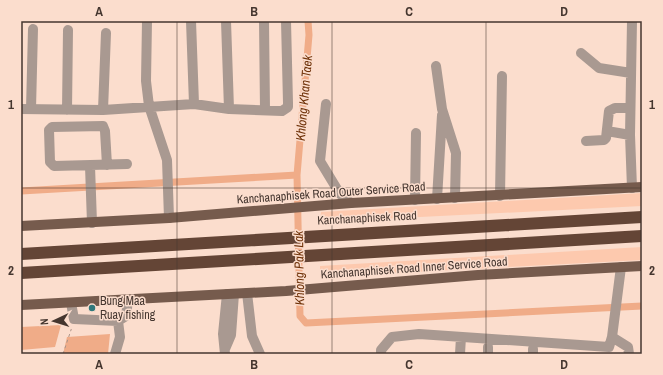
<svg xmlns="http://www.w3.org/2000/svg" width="663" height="375" font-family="'Archivo Narrow',sans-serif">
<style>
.green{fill:#fdc9ae}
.water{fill:#f0ac88}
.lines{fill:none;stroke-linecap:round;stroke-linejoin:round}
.canal{stroke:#f0ac88;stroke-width:7}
.path{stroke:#ac9589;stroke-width:1;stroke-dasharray:3 3;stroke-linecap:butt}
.minor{stroke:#a99991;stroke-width:10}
.major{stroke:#765b4d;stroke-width:10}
.highway{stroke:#644536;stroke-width:12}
.grid{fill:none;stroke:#45362f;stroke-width:1;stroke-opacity:0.55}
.poi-dot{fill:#30797c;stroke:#fbddcd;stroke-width:1.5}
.labels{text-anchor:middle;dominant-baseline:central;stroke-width:3;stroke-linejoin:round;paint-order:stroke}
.street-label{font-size:12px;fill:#45362f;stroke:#fbddcd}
.poi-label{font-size:12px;fill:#45362f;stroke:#fbddcd;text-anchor:start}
.water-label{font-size:13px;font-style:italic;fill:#70330a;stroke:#fbddcd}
.neatline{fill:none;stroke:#45362f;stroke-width:1.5}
.grid-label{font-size:13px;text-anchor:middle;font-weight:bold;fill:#45362f}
</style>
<rect width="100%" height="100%" fill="#fbddcd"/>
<path class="green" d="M642,193v13l-322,16 1,-10z
M642,247v13l-322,17v-11z"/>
<path class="water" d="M61,325l-6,22 -34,3v-23z
M110,334l-2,20h-45l4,-17z"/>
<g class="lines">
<path class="canal" d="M308,21l1,14 -12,140 3,141 6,7 336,-17
M21,191l276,-16"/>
<path class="path" d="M63,354l9,-27"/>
<path class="minor" d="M147,21l-1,60 3,25 18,54 2,58
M191,21l3,83
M226,21l3,88
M264,21l1,89
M632,21l-2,114 2,53
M581,53l18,15 32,5
M436,66l6,43 14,44 -1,45
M326,104l-6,57 20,33 11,9
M21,109l82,1 91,-6 35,5 53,2 6,-4v-4l-2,-82
M31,109l2,-80
M67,110l1,-80
M103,110l3,-77
M607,131l23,4
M586,141l18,-1 2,-2 3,-27 6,-3h15
M107,165l-2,-34 -2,-5 -51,1 -3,3 1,32 4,4 73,-2
M90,166l2,57
M500,196l2,-120
M437,199l5,-84
M415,200l1,-67
M247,293l5,43 8,18
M71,303l3,16 44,2 8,-5 2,-16
M612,337l16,10 1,7
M225,349l6,-14 3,-41
M115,354l5,-17 -2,-16
M225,354l-2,-20 4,-40
M381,354v-4l11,-13 27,-3 190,13 3,-10 9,-70
M460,354l1,-17
M488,354v-7
M533,354v-5"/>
<path class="major" d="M21,226l148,-8 182,-15 291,-16
M21,305l265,-14 192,-16 164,-9"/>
<path class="highway" d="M21,254l621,-37
M21,273l621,-37"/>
</g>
<path class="grid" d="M177,21v333M332,21v333M486,21v333M21,188h621"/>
<circle class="poi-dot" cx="92" cy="308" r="4"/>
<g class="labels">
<g class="street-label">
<text transform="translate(331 193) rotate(-4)">Kanchanaphisek Road Outer Service Road</text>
<text transform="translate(367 218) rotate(-3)">Kanchanaphisek Road</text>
<text transform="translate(414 268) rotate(-4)">Kanchanaphisek Road Inner Service Road</text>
</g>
<g class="poi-label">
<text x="100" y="301">Bung Maa<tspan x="100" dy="14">Ruay fishing</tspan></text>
</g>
<g class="water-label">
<text transform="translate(304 98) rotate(-85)">Khlong Khan Taek</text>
<text transform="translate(299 268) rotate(-91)">Khlong Pak Lak</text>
</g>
</g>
<rect width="663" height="375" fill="none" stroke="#fbddcd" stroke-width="44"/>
<g transform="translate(54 321) rotate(266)" stroke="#fbddcd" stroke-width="3" paint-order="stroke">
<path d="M0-3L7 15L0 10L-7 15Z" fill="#45362f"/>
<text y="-6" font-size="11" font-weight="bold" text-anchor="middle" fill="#45362f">N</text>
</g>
<rect x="22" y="22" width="619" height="331" class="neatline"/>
<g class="grid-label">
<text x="99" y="16">A</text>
<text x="254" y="16">B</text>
<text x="409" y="16">C</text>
<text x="564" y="16">D</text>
<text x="11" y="109">1</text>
<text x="652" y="109">1</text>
<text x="11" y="275">2</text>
<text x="652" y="275">2</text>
<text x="99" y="369">A</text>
<text x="254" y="369">B</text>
<text x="409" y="369">C</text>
<text x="564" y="369">D</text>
</g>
</svg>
